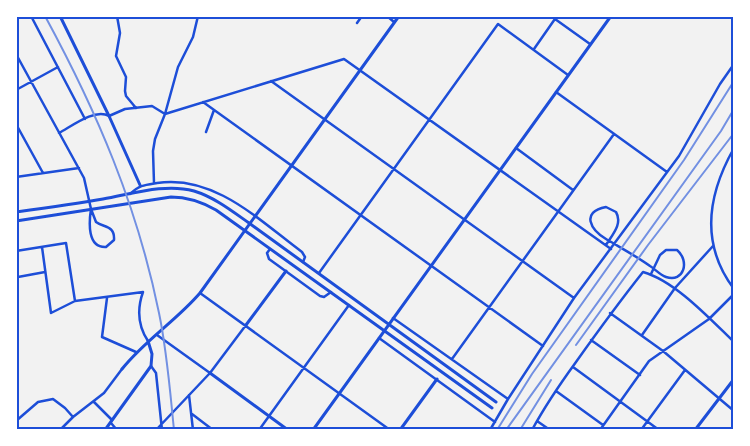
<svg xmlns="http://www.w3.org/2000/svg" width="750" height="446" font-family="'Fira Sans Condensed',sans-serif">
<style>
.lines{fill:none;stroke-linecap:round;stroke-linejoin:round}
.minor{stroke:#1d4ed8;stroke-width:2.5}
.tertiary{stroke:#1d4ed8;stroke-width:3}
.rail{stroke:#7290e2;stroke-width:2}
.neatline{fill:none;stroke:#1d4ed8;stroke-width:2}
</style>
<rect width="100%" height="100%" fill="#f2f2f2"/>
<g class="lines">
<path class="minor" d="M31,16l54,103
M117,16l3,17 -4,23 10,21 -1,14 1,5 10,12
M387,16l7,6
M555,19l35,25
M357,23l5,-7
M534,49l23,-33
M16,54l68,124 7,31 5,13c8,6 19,3 18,18l-8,7c-19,1 -17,-25 -15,-38
M271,81l303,217
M16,90l42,-23
M556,92l111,80
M203,102l340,244
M16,124l27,49
M206,132l8,-22
M59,133c13,-7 36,-25 50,-17l16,-7 27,-3 13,8 179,-55 267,190
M516,148l57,42
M734,148c-26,46 -34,96 0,141
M16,177l63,-9
M154,183l-1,-32 2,-12 10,-25 13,-47 15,-30 5,-21
M130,194c10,-9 14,-9 27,-11 57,-9 103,38 145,69l3,5 -2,5
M606,245c6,-10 17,-21 10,-33l-10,-5c-26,5 -15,23 0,32 15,9 30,17 44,27 5,3 10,9 16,11 18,6 24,-16 11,-27h-11l-6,5 -9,19
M42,247l9,66 24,-12 68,-9c-6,17 -5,34 5,49
M270,249l-3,4 2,6 51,37 4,1 7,-5
M16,251l50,-8 9,58
M319,273l179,-249 70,51
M16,274l2,3 27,-5
M200,293l190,137
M107,298l-5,39 34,15
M610,313l53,38 71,60
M393,318l115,81
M157,335l53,38
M642,335l33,-47 38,-42
M379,338l116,84
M591,340l49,35
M452,359l162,-225
M151,366l5,7 6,57
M573,367l86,63
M556,391l47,34
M189,395l4,35
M94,402l18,18
M192,414l21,16
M16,421l22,-19 15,-3 12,9 8,9
M537,421l13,9
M111,423l6,7
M60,430l13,-13 31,-24 18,-24
M156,430l54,-57 36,-48
M259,430l90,-125
M490,430l18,-31 66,-101 105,-142 41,-72 14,-20
M532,430c13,-24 28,-46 44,-68 22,-31 44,-61 67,-90 32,9 66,46 91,70
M600,430l49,-69 60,-42 25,-25
M641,430l44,-60"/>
<path class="tertiary" d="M60,16l49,100 31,69
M16,212c29,-4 58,-8 87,-13 29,-5 62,-16 91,-8 20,6 38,20 55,32l247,179
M16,221l155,-24c16,0 31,5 45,13l276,198
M246,325l40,-54
M122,369c23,-29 54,-48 78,-76l199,-277
M210,373l78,57
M105,430l46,-64 1,-12 -4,-13
M313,430l298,-414
M400,430l37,-51
M695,430l39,-51"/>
<path class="rail" d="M45,16c52,96 92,189 114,297 8,38 11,78 15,117
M576,345l72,-100 86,-112
M497,430l35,-56 152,-214 50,-79
M506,430l215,-299 13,-22
M520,430l31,-50"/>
</g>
<rect width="750" height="446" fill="none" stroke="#ffffff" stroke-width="35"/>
<rect x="18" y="18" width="714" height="410" class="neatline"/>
</svg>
